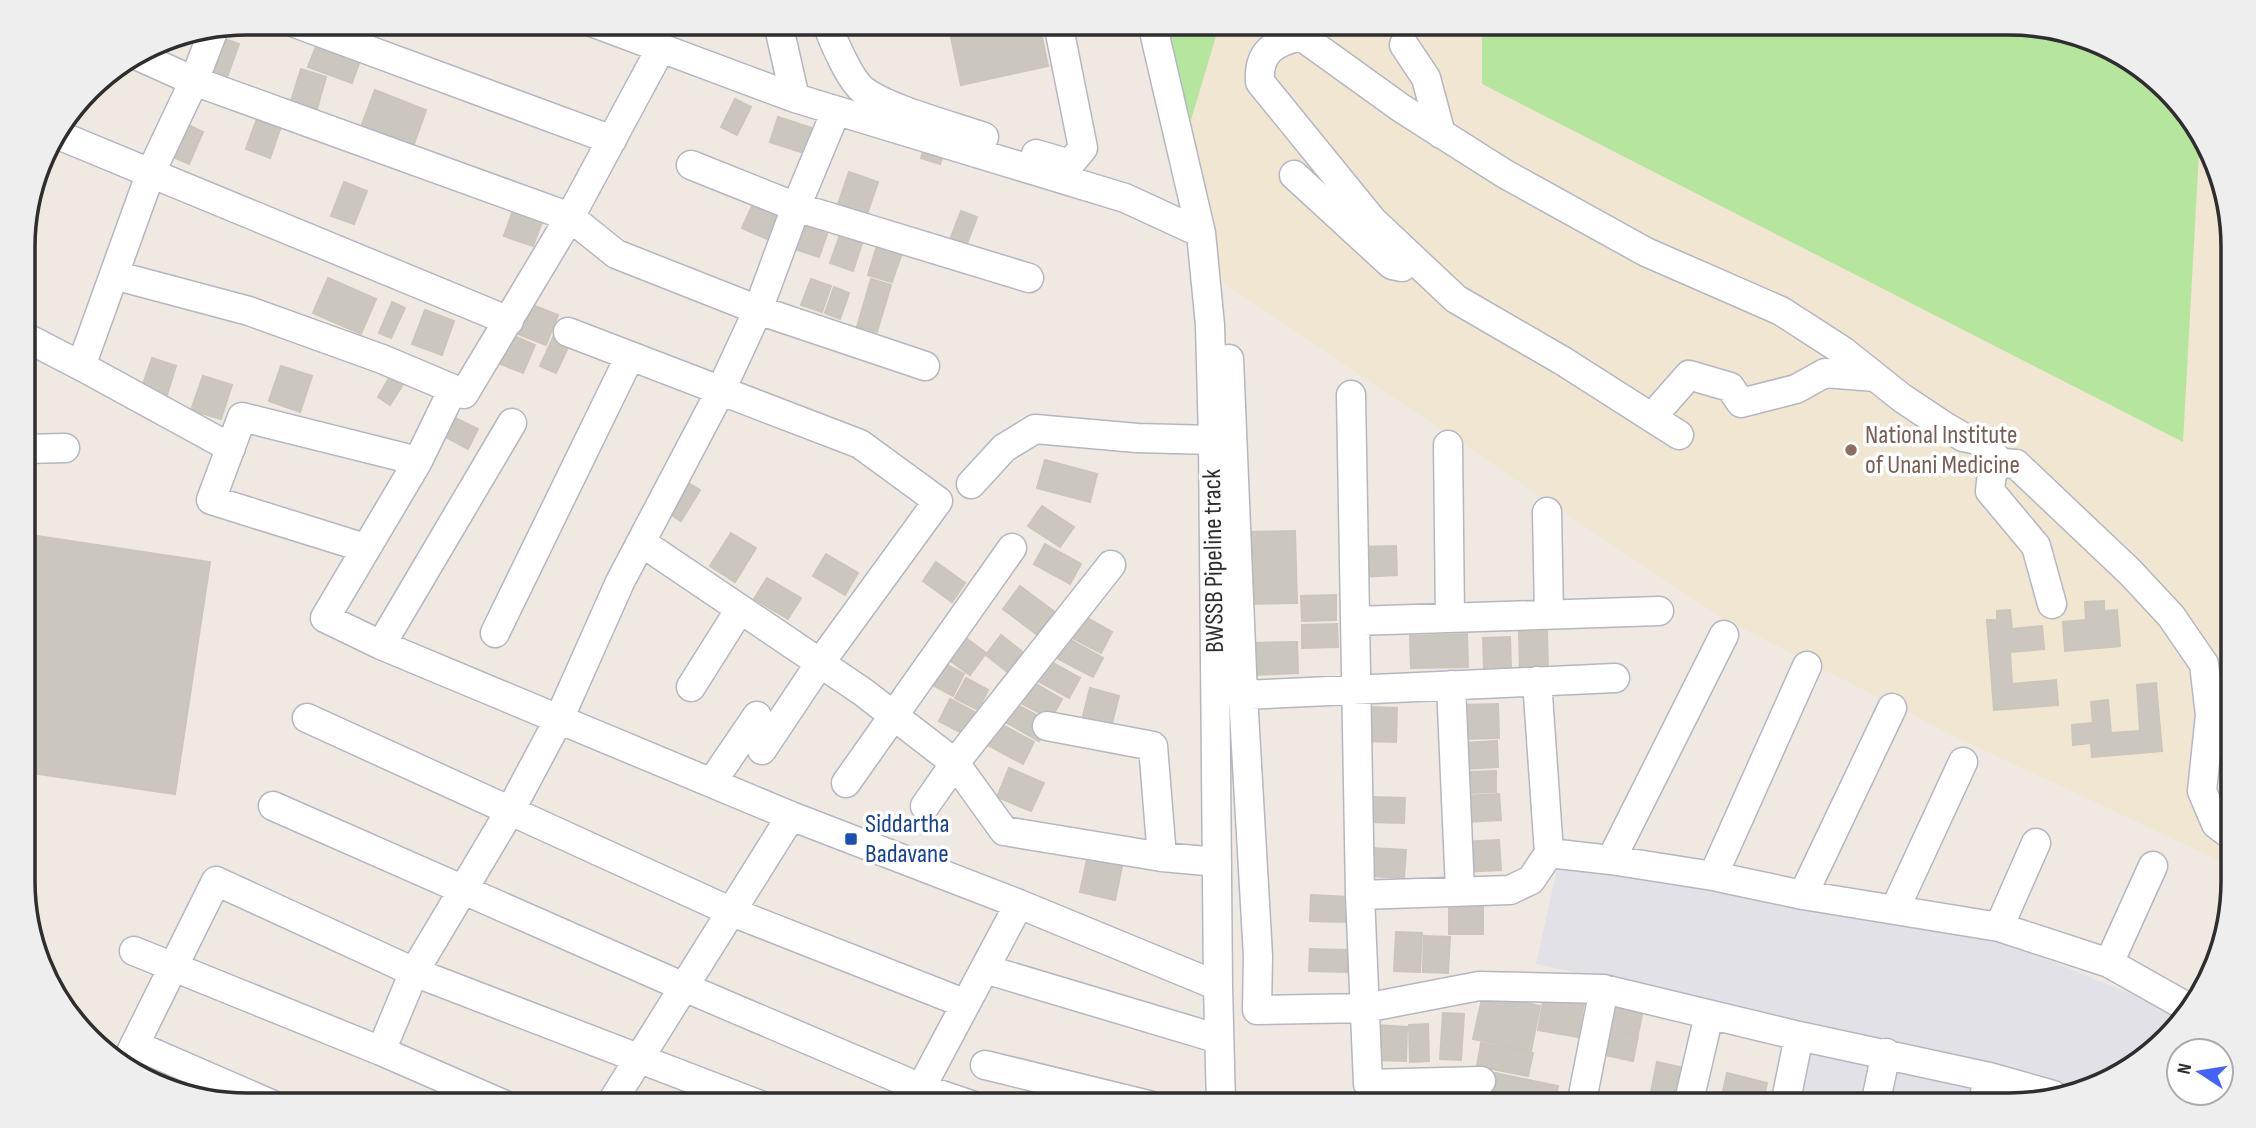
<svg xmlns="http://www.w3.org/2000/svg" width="2256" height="1128" font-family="'Sofia Sans Condensed',sans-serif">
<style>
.industrial{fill:#e3e1e8}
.education{fill:#f0e6d1}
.green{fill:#b6e59e}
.building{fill:#cbc7bf;stroke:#cbc5ba;stroke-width:2}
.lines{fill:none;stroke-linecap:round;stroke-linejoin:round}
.minor-casing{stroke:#b4b7c1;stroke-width:31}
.minor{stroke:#fff;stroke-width:28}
.education-dot{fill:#8d6e63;stroke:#fff;stroke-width:2.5}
.transit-dot{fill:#1a4fb4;stroke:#fff;stroke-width:2.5}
.labels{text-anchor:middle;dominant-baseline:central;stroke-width:7;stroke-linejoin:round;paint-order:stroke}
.education-label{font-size:26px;fill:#785e54;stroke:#fff;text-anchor:start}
.street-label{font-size:26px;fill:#2e2e2e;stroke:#fff}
.transit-label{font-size:26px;fill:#164399;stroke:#fff;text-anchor:start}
.rim{fill:none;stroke:#2e2e2e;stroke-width:3.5}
</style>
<rect width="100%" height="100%" fill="#efe9e1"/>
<path class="industrial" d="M1558,864l432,72 190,78 -46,53 -110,38h-246l15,-85 -257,-56z"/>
<path class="education" d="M1220,23h789l99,23 87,76 36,96 2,649 -281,-132 -235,-120 -492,-331 -43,-134z"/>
<path class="green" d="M1151,23h69l-38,127z
M1482,23h527l99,23 87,76 5,12 -17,308 -701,-358z"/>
<path class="building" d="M948,23h91l9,43 -87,19z
M214,35l25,9 -12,33 -25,-8z
M319,39l43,16 -10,28 -44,-16z
M301,69l25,8 -9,32 -26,-8z
M375,90l51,20 -13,37 -52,-20z
M735,99l16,8 -14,28 -16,-8z
M260,110l24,8 -14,40 -24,-9z
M778,117l40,13 -8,25 -40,-13z
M180,121l23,11 -14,32 -23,-10z
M926,143l19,6 -5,15 -19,-6z
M849,172l29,10 -11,32 -29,-10z
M344,182l23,9 -13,33 -23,-8z
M758,193l24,11 -15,35 -25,-11z
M515,204l30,10 -12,32 -29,-10z
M961,211l16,6 -13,35 -16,-7z
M803,214l28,9 -12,34 -27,-9z
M842,229l22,8 -11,34 -23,-8z
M878,242l25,8 -11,32 -24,-7z
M328,278l48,21 -15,35 -48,-21z
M811,279l20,7 -9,26 -21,-7z
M871,279l20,6 -14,47 -20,-5z
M834,287l15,6 -9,26 -15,-6z
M392,302l13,6 -14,30 -12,-5z
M525,302l33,13 -12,30 -33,-13z
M425,310l29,11 -12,34 -30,-11z
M556,331l16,8 -16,34 -16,-7z
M505,332l30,13 -12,28 -30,-12z
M152,358l24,8 -11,35 -25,-8z
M281,366l31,10 -12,36 -31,-11z
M395,368l13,8 -18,29 -12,-8z
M203,376l29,9 -11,34 -30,-9z
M451,416l27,13 -10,20 -26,-14z
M1045,460l52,14 -7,28 -53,-14z
M685,481l15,9 -19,31 -14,-9z
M1042,506l32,21 -14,20 -32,-21z
M1295,531l2,72 -49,1 -2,-72z
M731,533l25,15 -21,34 -25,-16z
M24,534l186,28 -35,232 -151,-22z
M1045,544l36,20 -11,20 -36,-20z
M1396,546l1,29 -37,2 -1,-30z
M826,554l32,19 -13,22 -32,-19z
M936,562l29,21 -13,19 -29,-21z
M767,578l34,20 -13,21 -34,-20z
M1020,586l36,27 -17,23 -36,-27z
M1336,595v25l-34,1 -1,-25z
M2104,601v10l13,-1 3,36 -55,5 -2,-29 23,-2 -1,-18z
M2010,610l2,19 30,-3 2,23 -34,3 2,32 44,-4 2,25 -64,5 -7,-90h10v-9z
M1075,611l37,21 -11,21 -38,-20z
M1337,624l1,23 -36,1v-23z
M1547,631l1,40 -28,1 -1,-40z
M958,632l28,21 -16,22 -29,-21z
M1060,634l43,24 -10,19 -44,-23z
M1467,634l1,33 -57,1 -1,-32z
M1001,635l28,22 -15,20 -28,-22z
M1510,637l1,32 -27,1 -1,-32z
M1297,642l1,31 -45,2 -1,-32z
M1040,656l40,22 -11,20 -40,-22z
M940,661l24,13 -11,22 -24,-13z
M966,678l22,12 -10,20 -23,-12z
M1031,681l31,18 -11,20 -32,-17z
M2156,683l6,68 -70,6 -1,-14 -18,2 -1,-20 21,-2 -2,-21 17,-2 3,33 29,-2 -3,-46z
M1090,688l29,8 -9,35 -29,-7z
M950,699l34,18 -11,22 -34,-18z
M1014,703l35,19 -10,19 -35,-20z
M1498,704l1,34 -37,1 -1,-34z
M1368,707l29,1 -1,34 -29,-1z
M997,722l37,20 -11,22 -37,-20z
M1497,741l1,26 -34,2 -1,-26z
M1009,768l35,15 -13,28 -34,-14z
M1496,771v21l-27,1 -1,-21z
M1499,794l2,26 -36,2 -1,-26z
M1369,797l36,1 -1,25 -36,-1z
M1499,840l2,30 -39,2 -1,-30z
M1371,848l35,2 -2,28 -35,-2z
M1089,850l35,7 -9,43 -35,-8z
M1311,895l38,2 -1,25 -38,-1z
M1449,900h34v34h-34z
M1396,932l26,1 -2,39 -26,-1z
M1424,936l26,1 -2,36 -25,-1z
M1310,949l37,1v22l-38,-1z
M1483,994l57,12 -9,45 -58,-12z
M1544,997l40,6 -6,34 -40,-7z
M1606,1003l37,7 -5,24 -36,-7z
M1443,1013l21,1 -3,46 -21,-1z
M1428,1024l1,37 -19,1 -1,-37z
M1376,1025l31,2 -1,34 -31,-1z
M1601,1029l37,7 -5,25 -37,-8z
M1481,1043l52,10 -5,23 -51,-10z
M1657,1062l32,7 -6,30 -32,-7z
M1495,1073l63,13 -4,19h-33l-31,-6z
M1727,1073l40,10 -5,22h-42z
M1625,1097l38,7v1h-40z"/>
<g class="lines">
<defs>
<path id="minor" d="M295,23l317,117
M594,23l201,75 330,100 76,35
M778,23l17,75
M827,23c5,16 23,57 36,67 24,19 90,36 121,47
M1152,23l49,210 9,92 3,115 5,546 3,119
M1404,45l22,33 15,56
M661,48l-91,169 -106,177 -11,-5 -35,72 -93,157 56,27 410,171 228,88 199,82
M136,55l58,26 376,136 46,37 142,56 167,56
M56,134l453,187
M1036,154l34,10 13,-16 -25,-125
M691,165l105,42 233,71
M1294,175l98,90 10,2
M114,275l135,36 133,48 71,30
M568,332l292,112 78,57 -118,162 -58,87
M23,336l58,30 70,-194 43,-91 20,-52
M1229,359l14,336 15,261 -1,54 108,-2 114,-22 125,3 195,47 190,41 64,18
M81,366l150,82
M1351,395l9,500 8,189 113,-3
M1652,417l37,-42 41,12 11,16 55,-14 29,-16 50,4
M1679,435l-116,-74 -107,-62 -83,-78 -113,-139c-2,-30 14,-40 41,-46l100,72 104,66 141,78 135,59 62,40 59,47 39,26 22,13 15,3 23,23
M1448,445l2,173
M24,449l41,-1
M971,484l33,-36 31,-19 102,9 76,2
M1547,512l2,102
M641,542l222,150 92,71 49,68 158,26 55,5
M365,548l-154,-48 31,-83 176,44
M2052,604l-16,-58 -46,-55 2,-18 9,-10 15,1 114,108 41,44 33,48 6,51 -8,76 14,33 17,13
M1355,621l304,-10
M495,633l135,-277
M381,645l131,-222
M1537,681l12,172
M1451,685l9,205
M691,687l49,-78
M1243,695l372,-17
M307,718l425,194 234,92
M1047,726l106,20 9,111
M712,782l45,-66
M846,783l166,-235
M273,806l411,181 237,101 50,17
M925,806l30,-43 156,-198
M1611,860l113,-225
M1713,876l94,-210
M1360,895l150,-5 21,-10 18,-27 62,7 102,16 90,19 196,32 110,36 78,44
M1803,895l89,-187
M1895,909l68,-147
M1999,927l37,-84
M134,951l247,100 124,54
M2109,963l44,-97
M985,969l234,70
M135,1045l138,60
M381,1051l33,-79 96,-161 49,-92 61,-137 101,-192 37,-80 38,-103 40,-96
M125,1064l91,-183 198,91 346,133
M985,1065l164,40
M921,1088l98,-184
M610,1105l181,-289
M1581,1105l23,-116
M1688,1105l21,-90
M1785,1105l14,-69
M1875,1105l11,-52
M1982,1105l7,-28"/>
</defs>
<use href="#minor" class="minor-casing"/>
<use href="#minor" class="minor"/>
</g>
<circle class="education-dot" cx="1851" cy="450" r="7"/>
<rect class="transit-dot" x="844" y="832" width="14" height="14" rx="3.5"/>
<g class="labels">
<g class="education-label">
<text x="1865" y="435">National Institute<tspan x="1865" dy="30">of Unani Medicine</tspan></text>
</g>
<g class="street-label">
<text transform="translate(1214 561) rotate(-91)">BWSSB Pipeline track</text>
</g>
<g class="transit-label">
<text x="865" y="824">Siddartha<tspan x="865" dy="30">Badavane</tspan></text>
</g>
</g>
<path d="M0 0H2256V1128H0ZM247 35H2009A212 212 0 0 1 2221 247V881A212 212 0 0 1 2009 1093H247A212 212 0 0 1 35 881V247A212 212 0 0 1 247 35Z" fill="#eee" fill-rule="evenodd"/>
<path class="rim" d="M247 35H2009A212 212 0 0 1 2221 247V881A212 212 0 0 1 2009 1093H247A212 212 0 0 1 35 881V247A212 212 0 0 1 247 35Z"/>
<g transform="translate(2200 1072) rotate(282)"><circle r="33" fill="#ffffff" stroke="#ababab" stroke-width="2"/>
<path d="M0-5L12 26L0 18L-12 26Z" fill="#4264fb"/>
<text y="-10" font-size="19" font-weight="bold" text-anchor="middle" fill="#2e2e2e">N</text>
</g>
</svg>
